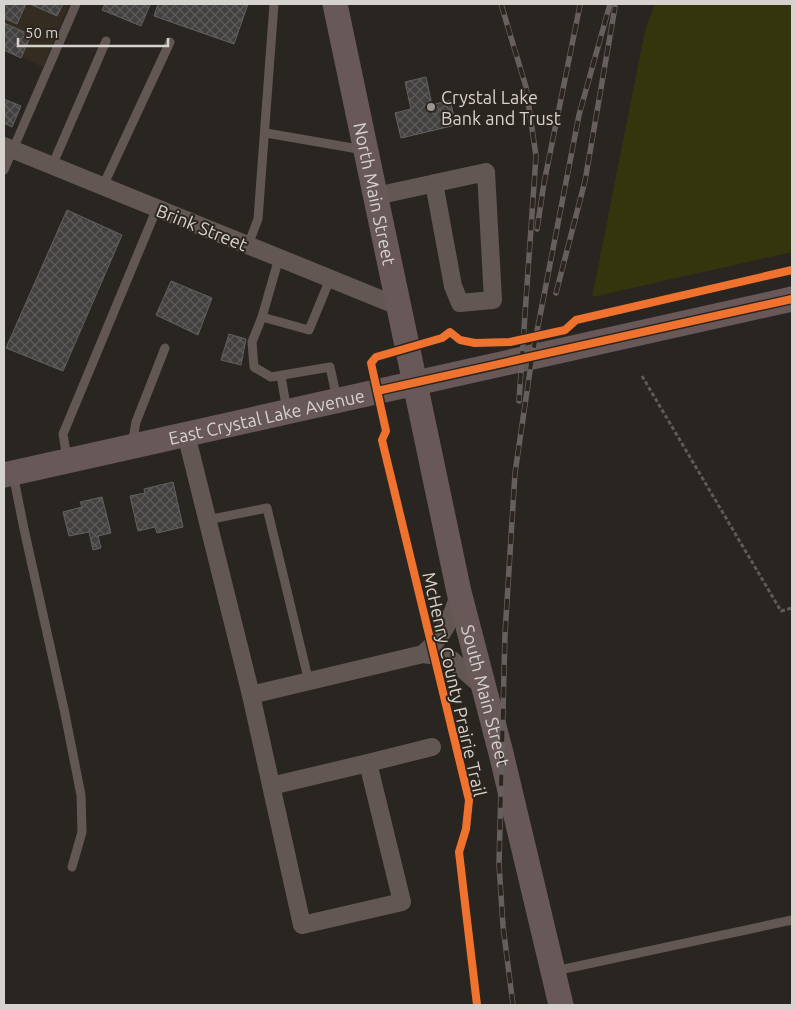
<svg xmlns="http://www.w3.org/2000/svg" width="796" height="1009" font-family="Ubuntu,sans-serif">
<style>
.built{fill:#352c21}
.grass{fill:#33360c}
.building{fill:url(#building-cross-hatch);stroke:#626061}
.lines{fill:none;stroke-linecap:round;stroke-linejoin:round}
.path{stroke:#615857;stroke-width:3;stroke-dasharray:4 2.5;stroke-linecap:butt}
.lane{stroke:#635754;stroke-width:9}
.street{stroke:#635754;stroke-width:18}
.secondary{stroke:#685958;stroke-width:25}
.rail-casing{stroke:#675f5e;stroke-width:5.5}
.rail{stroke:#2c261f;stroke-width:4;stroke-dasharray:11;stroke-linecap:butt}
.cycleway-casing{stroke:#2c261f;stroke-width:11}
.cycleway{stroke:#ef722f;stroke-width:8}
.poi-dot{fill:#999692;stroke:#2c261f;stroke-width:2}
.labels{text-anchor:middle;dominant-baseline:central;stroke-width:4;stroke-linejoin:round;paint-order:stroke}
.poi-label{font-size:18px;fill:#d6d3ce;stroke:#2c261f;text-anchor:start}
.street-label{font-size:18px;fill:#d6d3ce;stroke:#2c261f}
</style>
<defs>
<pattern id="building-cross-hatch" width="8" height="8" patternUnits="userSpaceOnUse" patternTransform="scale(1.25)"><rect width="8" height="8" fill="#434140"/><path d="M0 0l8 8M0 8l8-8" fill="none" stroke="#5d5c5a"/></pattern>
</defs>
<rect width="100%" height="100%" fill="#292622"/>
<path class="built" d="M4,4h65l-26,63 -39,-17z"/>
<path class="grass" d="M655,4h137v248l-200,45 53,-266z"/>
<path class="building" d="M4,4h22l-9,20 -13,-6z
M30,4h33l-6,12z
M105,4h42l3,1 -9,21 -39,-16z
M158,4h90l-14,40 -80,-28z
M4,23l27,12 -10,23 -17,-8z
M426,77l6,28 18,-5 6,25 -55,13 -6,-25 16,-4 -6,-27z
M4,99l17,7 -9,21 -8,-4z
M67,210l55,25 -59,136 -57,-23z
M171,281l41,17 -14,37 -42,-20z
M229,334l17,5 -5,26 -20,-5z
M173,482l10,45 -26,6 -2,-6 -17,4 -8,-35 15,-3 -1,-4z
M102,497l9,36 -13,3 3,12 -8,2 -4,-18 -20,4 -6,-24 19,-5 -2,-5z"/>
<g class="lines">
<path class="path" d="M642,376l139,235 11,-3"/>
<path class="lane" d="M266,133l98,17
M52,166l54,-125
M4,170l72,-166
M103,186l67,-144
M248,245l10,-26 16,-215
M279,258l-17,59 47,13 21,-51
M262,317l-10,25 2,25 17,10 59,-10 7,32
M281,376l6,35
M132,444l4,-22 29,-74
M67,458l-4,-24 94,-226
M13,474l11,55 40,180 17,86 1,37 -10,35
M207,520l60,-12 42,174
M555,971l237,-51"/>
<path class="street" d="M4,146l396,161
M376,196l110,-24 7,128 -33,3 -7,-17 -19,-103
M186,434l65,261 51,230 100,-23 -34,-139 -97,23
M423,654c19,-16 30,-37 36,-61
M251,695l172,-41 21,3 8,3 32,28
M368,763l64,-16"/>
<g class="secondary">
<path id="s1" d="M335,4l124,588 42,161 60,252"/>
<path id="s2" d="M4,475l788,-176"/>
</g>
<defs>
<path id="rail" d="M501,4l25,83 10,69 -17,245
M537,229l7,-46 36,-178
M556,293l29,-112 30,-174
M513,1005l-10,-79 -4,-62 6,-230 10,-161 17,-116 47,-242 31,-111"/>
</defs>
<use href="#rail" class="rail-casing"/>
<use href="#rail" class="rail"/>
<defs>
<path id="cycleway" d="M377,391l415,-92
M477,1005l-18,-153 7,-23 3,-29 -87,-360 4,-9 -15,-68 5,-6 66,-19 8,-6 10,8 15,3 35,-1 55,-12 11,-10 216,-50"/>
</defs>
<use href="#cycleway" class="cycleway-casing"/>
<use href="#cycleway" class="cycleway"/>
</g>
<circle class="poi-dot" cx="431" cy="107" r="5"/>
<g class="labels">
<g class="poi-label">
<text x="441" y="97">Crystal Lake<tspan x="441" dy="21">Bank and Trust</tspan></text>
</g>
<g class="street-label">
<text stroke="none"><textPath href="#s1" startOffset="194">North Main Street</textPath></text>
<text transform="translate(202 227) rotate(22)">Brink Street</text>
<text stroke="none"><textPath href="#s2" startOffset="269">East Crystal Lake Avenue</textPath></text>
<text transform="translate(455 684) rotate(77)">McHenry County Prairie Trail</text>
<text stroke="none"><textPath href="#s1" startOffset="708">South Main Street</textPath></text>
</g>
</g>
<rect width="796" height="1009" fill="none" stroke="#d6d3ce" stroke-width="10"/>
<path d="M18 38v8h150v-8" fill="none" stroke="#d6d3ce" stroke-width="2.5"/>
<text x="25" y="38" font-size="15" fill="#d6d3ce" stroke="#2c261f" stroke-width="4" paint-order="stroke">50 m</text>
</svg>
